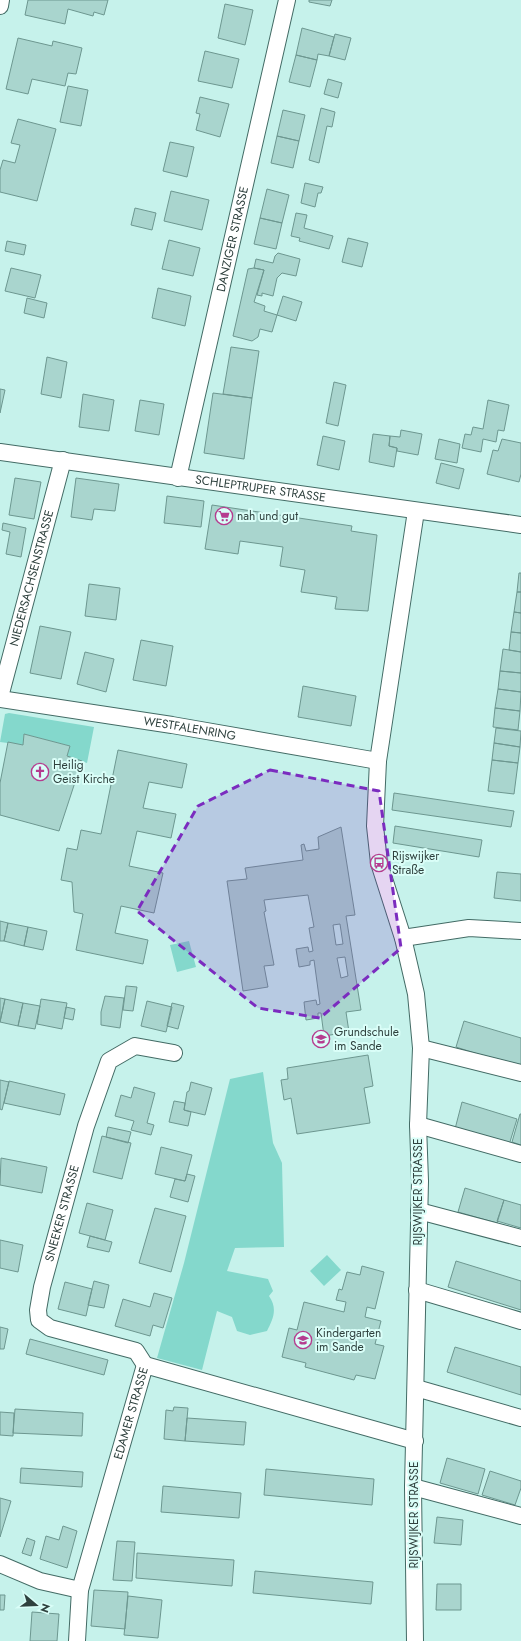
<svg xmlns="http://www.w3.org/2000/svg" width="521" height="1641" font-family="Jost,sans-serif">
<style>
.green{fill:#84d8cc}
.building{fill:#a9d5ce;stroke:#6d9790;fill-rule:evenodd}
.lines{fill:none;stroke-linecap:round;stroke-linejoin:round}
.street-casing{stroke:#436b65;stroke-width:18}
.street{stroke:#fff;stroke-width:16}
.marked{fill:#7b2cbf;fill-opacity:0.2;stroke:#7b2cbf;stroke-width:3;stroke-dasharray:8 5;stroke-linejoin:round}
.labels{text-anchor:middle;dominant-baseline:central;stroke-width:4;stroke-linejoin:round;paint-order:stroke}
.street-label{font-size:12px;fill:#2f413e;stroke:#dafef8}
.poi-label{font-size:12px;fill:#2f413e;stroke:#dafef8;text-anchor:start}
</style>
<rect width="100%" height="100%" fill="#c6f2eb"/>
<path class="green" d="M9,713l85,14 -7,36 -20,-7 3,-10 -46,-12 -1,11 -23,-3 5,-28z
M189,941l7,26 -19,5 -7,-27z
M263,1072l10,71 9,20 2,84 -49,1 -8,23 41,8 5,12 -4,5c9,13 4,23 -2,35l-17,4 -13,-4 -5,-14 -15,-6 -15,59 -45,-12 27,-95 46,-184z
M327,1255l14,15 -17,16 -14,-15z"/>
<path class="building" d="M28,0h80l-4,15 -10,-3 -1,4 -25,-7 -3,15 -40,-9z
M309,0h23l-2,6 -21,-4z
M225,4l28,6 -8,35 -27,-7z
M302,28l32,9 -5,19 -11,-2 -1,6 -21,-5z
M335,34l16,4 -6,22 -16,-4z
M18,38l34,8 1,-5 29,7 -6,26 -8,-1 -3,13 -33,-7 -4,15 -22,-5z
M205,51l34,8 -7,29 -34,-7z
M296,55l21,5 -7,27 -21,-5z
M328,79l14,4 -4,15 -14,-4z
M68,86l20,4 -7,36 -21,-4z
M200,97l29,7 -9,33 -24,-7 4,-16 -4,-1z
M321,108l14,4 -3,15 -5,-1 -8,37 -10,-3z
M283,110l22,5 -6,26 -22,-5z
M18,119l38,10 -19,72 -37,-9v-22l3,-10 12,3 5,-18 -9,-2z
M277,136l22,5 -6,27 -22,-5z
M170,142l24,5 -7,30 -24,-6z
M305,183l18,4 -2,6h-3l-3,14 -14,-4z
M267,189l22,6 -7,28 -22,-5z
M171,191l38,9 -7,30 -38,-9z
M135,208l21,5 -4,17 -21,-5z
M296,213l11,2 -3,13 29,8 -4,13 -30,-8 1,-3 -9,-2z
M260,218l22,5 -6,26 -22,-5z
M348,238l20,5 -6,24 -20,-5z
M169,240l31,8 -7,28 -31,-7z
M7,241l19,4 -2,10 -19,-4z
M278,253l22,6 -4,17 -14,-3 -5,5 -4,18 -11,-3v3l-5,-1 7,-25 -10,-2 2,-9 17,4 2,-7z
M11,268l30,7 -6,23 -30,-7z
M254,268l10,2 -10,32 11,4 -1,5 13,4 -5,17 -12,-3 -2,8 -6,4 -19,-5 15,-67z
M158,288l33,8 -6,30 -33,-8z
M283,296l19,6 -6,19 -19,-6z
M27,298l20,5 -3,15 -20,-5z
M231,347l28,4 -7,47 -29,-4z
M47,357l20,5 -6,36 -20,-4z
M334,382l12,3 -8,41 -12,-3z
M0,389l5,1 -5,23z
M213,393l39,5 -8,61 -40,-6z
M83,394l31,6 -5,31 -30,-4z
M140,400l24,4 -5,31 -24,-4z
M488,400l21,5 -5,26 -6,-1 -2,12 -13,-3 -2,13 -19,-4 3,-14 6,1 2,-8 10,2z
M401,430l21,4 -4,21 -21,-4v-3l-8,-2 1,-10 10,1z
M373,434l17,2 -1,10 8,2 -3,19 -25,-5z
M323,436l22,5 -6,29 -22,-5z
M439,439l21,5 -3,19 -22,-4z
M502,439l19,4v31l-2,8 -32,-8 6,-24 5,1z
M441,463l23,6 -5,20 -23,-6z
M15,478l26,4 -7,37 -25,-4z
M76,478l43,6 -4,27 -21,-2 -2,11 -21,-3z
M167,496l37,5 -3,26 -37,-4z
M212,505l140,21 -1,5 26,4 -9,76 -33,-2 2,-12 -36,-5 4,-22 -25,-4 3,-19 -43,-6 -2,13 -33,-5z
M3,523l23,5 -5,29 -15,-3 4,-22 -8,-2z
M519,573h2v19h-4z
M89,584l31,4 -4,32 -31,-4z
M517,592h4v21l-7,-1z
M514,612l7,1v20l-10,-1z
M40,626l31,6 -10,47 -31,-6z
M511,632l10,1v19l-12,-2z
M141,640l32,6 -7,40 -33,-6z
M503,649l18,3v21l-21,-2z
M85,652l29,7 -8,33 -29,-8z
M500,671l21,2v19l-23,-3z
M303,686l53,10 -5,30 -53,-9z
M498,689l23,3 -1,19 -25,-3z
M495,708l25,3 -2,19 -25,-3z
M496,728l25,3 -1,16 -26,-4z
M24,734l46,12 -3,10 15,5 -23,70 -59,-16v-32l8,-41 15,3z
M494,743l26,4 -2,16 -26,-3z
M118,750l69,14 -5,24 -33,-6 -6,26 33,6 -5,24 -34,-7 -8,35 34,7 -9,40 -33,-7 -6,27 33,7 -5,24 -67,-14 7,-36 -9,-2 -2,-30 -11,-2 6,-32 10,2 4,-20 20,4z
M492,760l26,3 -4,31 -26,-3z
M394,793l120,18 -3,16 -119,-17z
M395,826l87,14 -3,17 -86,-14z
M341,827l14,88 -9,1 15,94 -15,2 3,20 -25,4 -3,-23h-3v5l-12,2 -2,-18 12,-2 1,5 3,-1 -6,-44 -4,1v4l-11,2 -3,-18 12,-2 1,5 4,-1 -4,-23 5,-1 -6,-32 -44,5 2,11 -2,1 10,53 -10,1 4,21 -25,4 -16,-110 20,-2 -2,-11 58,-8 -2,-15 3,-1 2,7 13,-2 -1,-12zM340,924l3,20 -7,1 -3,-20zM345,957l3,19 -7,2 -4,-20z
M497,872l24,2v27l-27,-3z
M0,921l8,2 -4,18h-4z
M8,923l20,4 -4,19 -20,-5z
M28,927l19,4 -4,19 -19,-4z
M126,986l11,1 -4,24 -10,-1z
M105,996l19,2 -4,30 -19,-3v-13z
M0,998l5,1 -5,23z
M5,999l18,4 -5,23 -18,-4z
M41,999l26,4 -5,26 -25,-5z
M147,1001l25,6 -6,25 -25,-6z
M23,1003l17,3 -5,23 -17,-3z
M172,1003l12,3 -6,23 -11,-3z
M66,1007l9,2 -2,11 -9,-2z
M464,1021l57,17v30l-65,-21z
M368,1055l5,31 -9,2 6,35 -73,11 -6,-36 -7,2 -3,-20 7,-1 -1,-11z
M0,1080l9,2 -7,28 -2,-1z
M9,1081l56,13 -5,21 -56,-12z
M191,1082l21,6 -7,27 -21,-5 3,-18 2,-1z
M134,1087l21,6 -8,30 7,2 -3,10 -20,-5 3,-9 -19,-5 6,-21 10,3z
M174,1101l11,2 -1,7 7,2 -3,14 -19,-4z
M462,1102l55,17 -8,26 -54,-16z
M520,1114h1v31l-9,-3z
M108,1127l23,5 -3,11 -22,-6z
M102,1136l29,7 -9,36 -29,-7z
M161,1147l31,8 -7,26 -30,-7z
M1,1158l46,9 -5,26 -42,-8z
M187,1174l8,2 -7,26 -18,-5 5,-18 10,2z
M465,1188l39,12 -7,23 -39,-11z
M504,1200l17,5v23l-24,-7z
M87,1203l26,7 -8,30 -26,-7z
M155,1208l31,8 -15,56 -32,-9z
M90,1236l22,6 -3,10 -22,-5z
M0,1240l23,5 -5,27 -18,-4z
M456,1261l65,20v29l-73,-23z
M362,1266l22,6 -9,37 -8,-2 -2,10 16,4 -6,23 9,2 -9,33 -19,-4 -2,5 -49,-13 1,-4 -24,-6 7,-29 8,2 7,-28 40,10 2,-10 -10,-2 3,-11 3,1 5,-18 13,3z
M94,1281l15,4 -5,23 -16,-3z
M65,1282l27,7 -6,27 -28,-7z
M154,1293l18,5 -9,30 -10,-3 -3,11 -35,-10 8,-27 27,8z
M0,1327l8,2 -4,20h-4z
M30,1339l78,21 -4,15 -78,-21z
M455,1347l66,20v28l-74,-23z
M174,1407l14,1 -3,33 -21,-2 2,-29 7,1z
M15,1409l68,4 -1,23 -69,-3z
M0,1412l14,1 -1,23 -13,-1z
M187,1418l59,4 -2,23 -59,-4z
M447,1458l38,11 -7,25 -38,-11z
M21,1468l62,4 -1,15 -62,-4z
M266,1469l108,10 -2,26 -108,-10z
M490,1471l31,10v7l-6,17 -33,-10z
M163,1486l78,7 -2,25 -78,-6z
M0,1498l11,3 -11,36z
M437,1517l26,3 -2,25 -27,-2z
M63,1526l14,5 -10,37 -27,-9 6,-23 13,4z
M27,1538l8,3 -4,15 -9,-3z
M117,1541l18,1 -3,39 -19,-1z
M137,1553l97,7 -2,26 -96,-8z
M255,1571l118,11 -2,22 -118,-11z
M437,1584h24v26h-25z
M94,1590l34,2 -3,37 -34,-3z
M0,1595h5l-1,15h-4z
M128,1596l34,4 -4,38 -34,-3z
M32,1612l27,2 -2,27h-27z"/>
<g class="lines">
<defs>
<g id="street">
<path d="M0,6l1,-6"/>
<path id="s1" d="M0,452l521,73"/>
<path id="s2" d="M178,478l109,-478"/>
<path id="s3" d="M0,697l63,-237"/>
<path id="s4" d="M0,699l172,26 206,36"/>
<path d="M403,938l66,-10 52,3"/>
<path d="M421,1048l100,25"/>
<path d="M418,1125l103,29"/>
<path d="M419,1211l102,27"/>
<path d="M417,1290l104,31"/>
<path id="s5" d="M145,1365l-9,-14 -86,-23 -11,-8 -1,-10 4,-23 44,-161 23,-65 26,-15 39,7"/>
<path d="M416,1388l105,30"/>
<path d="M413,1487l108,29"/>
<path d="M0,1564l40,17 40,9"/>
<path id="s6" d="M77,1641l3,-51 65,-225 270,76"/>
<path d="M415,1641l-2,-154 7,-306 -2,-56 3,-77 -5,-54 -13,-56 -24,-75 -4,-37 3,-65 38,-250"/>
</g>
</defs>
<use href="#street" class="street-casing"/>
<use href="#street" class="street"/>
</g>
<path class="marked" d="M270,770l109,21 22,157 -81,70 -62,-10 -121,-97 61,-105z"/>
<defs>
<symbol id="supermarket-ring" viewBox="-11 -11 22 22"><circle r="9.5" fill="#dafef8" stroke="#b53c8f" stroke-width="1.5"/><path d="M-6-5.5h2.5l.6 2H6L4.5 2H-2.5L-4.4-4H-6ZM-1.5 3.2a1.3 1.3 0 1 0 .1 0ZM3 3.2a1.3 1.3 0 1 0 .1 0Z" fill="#b53c8f"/></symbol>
<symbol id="church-ring" viewBox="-11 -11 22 22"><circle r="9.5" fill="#dafef8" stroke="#b53c8f" stroke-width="1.5"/><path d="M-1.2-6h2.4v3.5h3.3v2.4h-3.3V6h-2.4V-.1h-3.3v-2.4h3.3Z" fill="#b53c8f"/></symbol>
<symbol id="bus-ring" viewBox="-11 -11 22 22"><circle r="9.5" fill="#dafef8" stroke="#b53c8f" stroke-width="1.5"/><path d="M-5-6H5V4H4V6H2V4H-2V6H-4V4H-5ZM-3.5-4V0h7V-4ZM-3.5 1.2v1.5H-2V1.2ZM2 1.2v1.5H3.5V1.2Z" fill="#b53c8f"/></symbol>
<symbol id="school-ring" viewBox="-11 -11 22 22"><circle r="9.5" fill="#dafef8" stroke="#b53c8f" stroke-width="1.5"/><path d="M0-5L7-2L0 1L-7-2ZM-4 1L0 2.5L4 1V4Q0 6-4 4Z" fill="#b53c8f"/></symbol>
</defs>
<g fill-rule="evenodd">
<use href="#supermarket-ring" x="214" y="506" width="20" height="20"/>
<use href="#church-ring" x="30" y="762" width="20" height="20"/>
<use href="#bus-ring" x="369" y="853" width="20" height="20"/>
<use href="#school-ring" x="311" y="1029" width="20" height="20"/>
<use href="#school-ring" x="293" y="1330" width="20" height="20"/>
</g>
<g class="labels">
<g class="street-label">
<text stroke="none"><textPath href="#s2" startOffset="245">DANZIGER STRASSE</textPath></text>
<text stroke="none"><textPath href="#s1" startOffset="263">SCHLEPTRUPER STRASSE</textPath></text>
<text stroke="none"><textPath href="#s3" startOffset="123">NIEDERSACHSENSTRASSE</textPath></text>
<text stroke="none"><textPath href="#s4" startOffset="192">WESTFALENRING</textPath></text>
<text transform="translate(418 1192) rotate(-90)">RIJSWIJKER STRASSE</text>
<text stroke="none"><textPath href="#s5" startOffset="229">SNEEKER STRASSE</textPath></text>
<text stroke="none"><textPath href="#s6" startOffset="235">EDAMER STRASSE</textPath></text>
<text transform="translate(414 1515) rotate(-90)">RIJSWIJKER STRASSE</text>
</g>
<g class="poi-label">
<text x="237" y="516">nah und gut</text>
<text x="53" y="765">Heilig<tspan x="53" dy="14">Geist Kirche</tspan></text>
<text x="392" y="856">Rijswijker<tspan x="392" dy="14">Straße</tspan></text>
<text x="334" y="1032">Grundschule<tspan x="334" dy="14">im Sande</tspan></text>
<text x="316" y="1333">Kindergarten<tspan x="316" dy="14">im Sande</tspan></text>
</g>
</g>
<g transform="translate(36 1605) rotate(109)" stroke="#dafef8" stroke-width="3" paint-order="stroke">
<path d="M0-3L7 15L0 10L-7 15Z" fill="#2f413e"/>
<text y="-6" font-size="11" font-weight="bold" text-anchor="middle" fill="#2f413e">N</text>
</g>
</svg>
